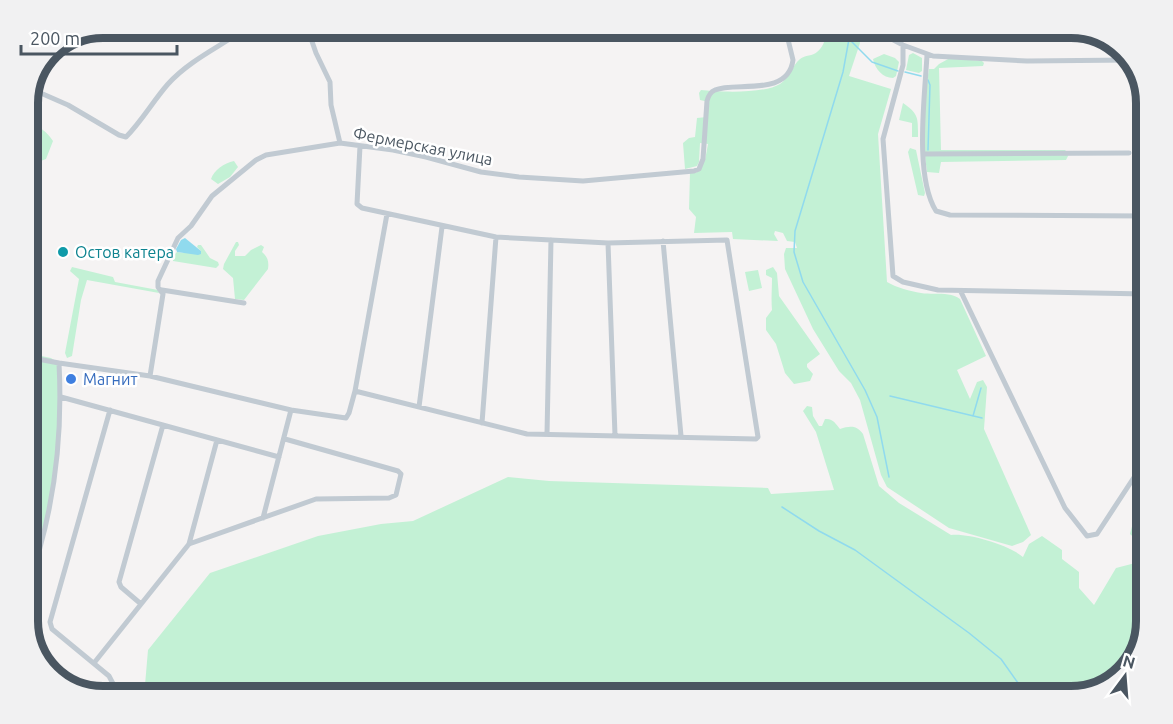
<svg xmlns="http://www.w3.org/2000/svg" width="1173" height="724" font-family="Ubuntu,sans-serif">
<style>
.green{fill:#c3f1d5}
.water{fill:#90daee}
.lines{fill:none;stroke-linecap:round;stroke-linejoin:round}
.stream{stroke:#90daee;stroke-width:1.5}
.minor{stroke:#c1cad2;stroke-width:5}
.culture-dot{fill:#0f9aa8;stroke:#fff;stroke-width:2}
.shop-dot{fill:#3f7fe0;stroke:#fff;stroke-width:2}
.labels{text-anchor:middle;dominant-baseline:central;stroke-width:5;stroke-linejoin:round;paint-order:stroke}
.street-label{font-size:16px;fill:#4a5661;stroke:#fff}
.culture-label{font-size:16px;fill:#0d838f;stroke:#fff;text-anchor:start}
.shop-label{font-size:16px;fill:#366cbe;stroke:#fff;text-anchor:start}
.rim{fill:none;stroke:#4a5661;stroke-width:8}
</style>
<rect width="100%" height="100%" fill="#f5f3f3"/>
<path class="green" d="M824,27h33l3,16 -11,33 42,13 -13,45 9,148c10,6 23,9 34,11 12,2 29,-2 39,6l26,57 -29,14 13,29 7,-17 6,-2 4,7 -3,42 47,106 -8,7 -11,4 -63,-18 -62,-41 -6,-12 -21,-75 -9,-17 -12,-12 -26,-42 -28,-60 -1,-15 2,-6h11l-2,-6 -8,-1 -4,-8 -8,-2 -1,3 4,7 -45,-2 -1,-7 -38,1 2,-16 -7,-8 1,-36h6l9,-13 3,-16 -8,-1 -1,19 -2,4 -12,3 -2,-26 6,-5 6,-1 2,-19 10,-1 2,-15 -9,-2 -1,-7 2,-3c18,2 63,4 79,-6 9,-6 12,-18 20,-25 5,-4 13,-3 17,-7 8,-6 10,-17 7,-25z
M913,53l9,5v13l-3,2 -13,-3 3,-15z
M884,54l11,4 4,4 -3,14 -3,2c-10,0 -18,-9 -20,-19z
M950,58l32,3 2,2 -1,3 -44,2 2,82h124l4,4 -3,6 -125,2 -2,11 -12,-1c-5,-34 -4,-70 2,-103h5l5,-5z
M903,103c16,11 15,15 15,34h-6v-14l-13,-3z
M27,123c11,1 21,10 26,18l-7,18 -8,3 -11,-3z
M910,148l6,2 9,43 -1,3 -6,-1 -10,-43z
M234,161l4,6 -8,10 -12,7 -7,-5c3,-9 13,-16 23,-18z
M236,242h2l1,3 -4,6v5h10l6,-6 10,-5 3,2 -2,5c6,5 7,10 6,17l-24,31 -9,-1 -2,-21 -10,-9 1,-5z
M198,245h3l9,13 8,4 1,3 -3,3 -43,-7v-5l4,-4 6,1 18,-2 -4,-4z
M72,267l41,10 2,5 43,8 1,3 -72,-13 -6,20 -9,56 -5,2 -2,-5 14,-74 -9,-8z
M773,267l4,6 2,23 41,58 -13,10v3l6,7 -3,7 -16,3 -9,-11 -9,-29 -10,-14v-12l6,-8c-1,-11 0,-21 0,-32l-6,-3v-5z
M758,270l4,18 -13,3 -4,-19z
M27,353l24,5 8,5 -1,85 -14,84 -17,56z
M807,406l5,1 1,9 6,10h3l3,-7c8,-1 11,5 15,10 10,-3 16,-4 23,5l16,52 20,17 52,32c18,-2 58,10 72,22l6,-13 13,-8 20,14v9l17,13v16l15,17 22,-37 27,-7v-15l-13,-12 5,-19 11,-4v111l-10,38 -27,27 -38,10h-920l-6,-12 3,-35 62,-77 108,-37 63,-12 32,-3 95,-44 41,4 219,7 3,6 63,-4 -18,-58 -13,-21z"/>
<path class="water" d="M185,238l16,13v3l-3,1 -21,-3 -1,-3 5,-9z"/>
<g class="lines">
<path class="stream" d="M851,27l-2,12 23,23 26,9
M849,39l-6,33 -48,159 -1,21 9,30 62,108 12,27 12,60
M905,72l16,4
M928,150l2,-65 -2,-5
M890,396l92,22
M973,416l8,-28
M782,507l37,24 36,19 114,83 32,26 27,38"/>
<path class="minor" d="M229,27l4,10h4l30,-10
M307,27l9,26 14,29 1,23 9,38
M869,27l34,18 30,11 94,5 104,-1
M903,45v20l-20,74 10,137 10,6 35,8 208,4
M927,55c-2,40 -13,121 9,156l14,4 196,1
M36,91l32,14 51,30 7,2c16,-16 27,-36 42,-53 18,-20 43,-33 65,-47
M27,109l22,-44 19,-24
M360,146l-3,58 5,4 134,29 112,6 119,-3 31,197 -2,2 -229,-5 -172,-43 32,-177
M923,154l206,-1
M663,241l18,195
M608,243l7,192
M162,290l82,13
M961,292l104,216 22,28 10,-2 49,-75
M27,357l32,6c4,76 -6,154 -32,225
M59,363l91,13 141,34 55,8 3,-5 6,-22
M150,376l13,-82 -5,-7v-6l20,-43 13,-12 21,-30 44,-36 10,-5 74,-12 53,7 33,7 55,15 38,5 64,4 111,-10 5,-2 4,-10 4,-58c1,-4 3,-9 8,-11 19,-9 73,8 78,-30l-8,-33
M27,390l5,1 -5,68
M61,397l218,60
M419,407l23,-180
M110,410l-60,212 2,7 57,47 11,21
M482,423l14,-186
M547,434l4,-194
M263,518l28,-108
M189,544l28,-104
M141,604l-20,-17 -2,-5 44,-157
M94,663l95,-119 127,-45 73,-1 7,-3 5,-21 -3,-3 -113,-32"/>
</g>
<circle class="culture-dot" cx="63" cy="252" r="6"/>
<circle class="shop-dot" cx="71" cy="379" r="6"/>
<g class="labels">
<g class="street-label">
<text transform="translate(423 146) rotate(11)">Фермерская улица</text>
</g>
<g class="culture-label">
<text x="75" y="252">Остов катера</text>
</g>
<g class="shop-label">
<text x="83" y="379">Магнит</text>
</g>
</g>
<path d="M0 0H1173V724H0ZM103 38H1071A65 65 0 0 1 1136 103V621A65 65 0 0 1 1071 686H103A65 65 0 0 1 38 621V103A65 65 0 0 1 103 38Z" fill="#f1f1f2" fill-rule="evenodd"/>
<path class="rim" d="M103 38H1071A65 65 0 0 1 1136 103V621A65 65 0 0 1 1071 686H103A65 65 0 0 1 38 621V103A65 65 0 0 1 103 38Z"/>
<g transform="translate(1125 676) rotate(16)" stroke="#ffffff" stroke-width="4.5" paint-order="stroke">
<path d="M0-4.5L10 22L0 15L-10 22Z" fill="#4a5661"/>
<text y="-9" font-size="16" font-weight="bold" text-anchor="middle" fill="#4a5661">N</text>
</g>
<path d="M21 45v9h156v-9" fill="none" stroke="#4a5661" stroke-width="3"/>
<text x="30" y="45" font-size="18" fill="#4a5661" stroke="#ffffff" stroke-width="4.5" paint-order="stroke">200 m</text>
</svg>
